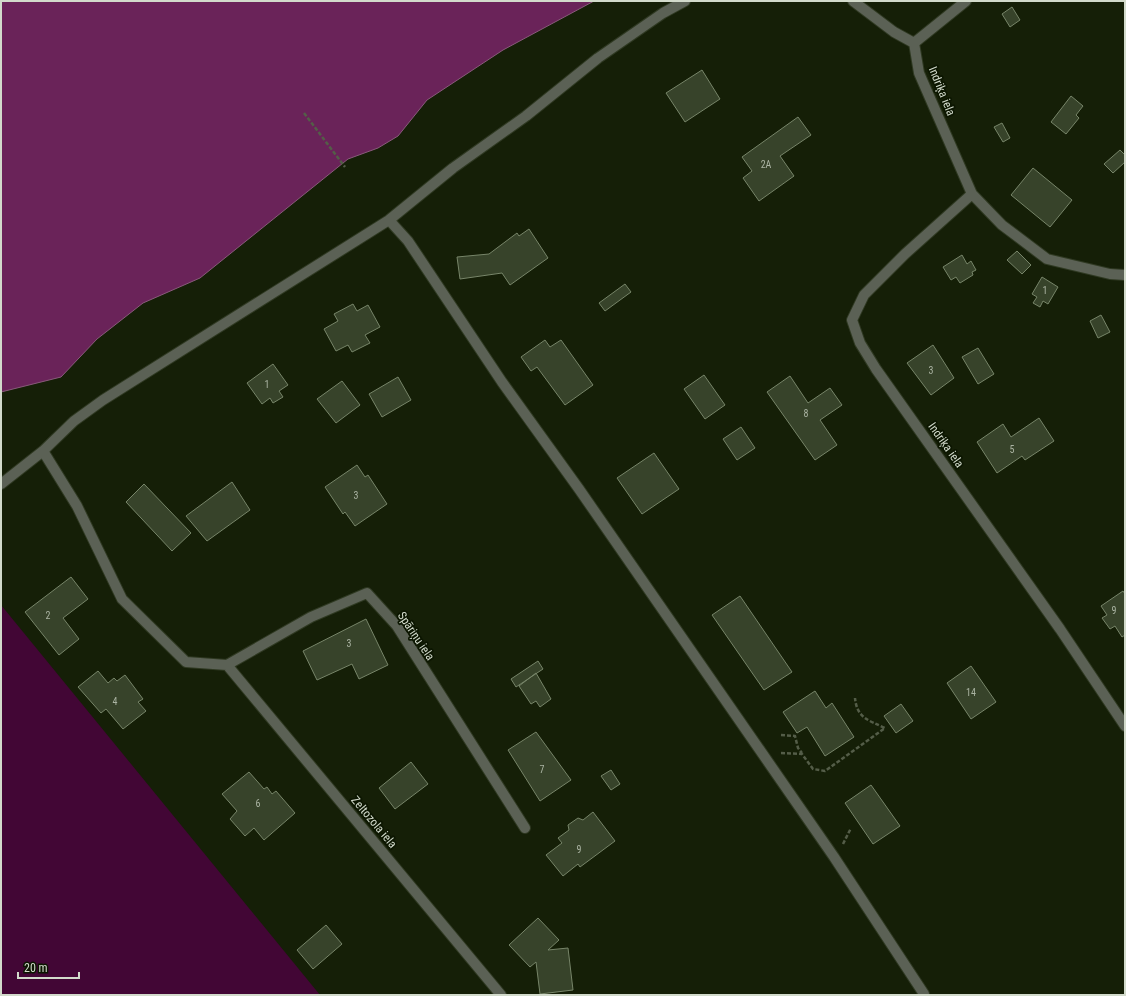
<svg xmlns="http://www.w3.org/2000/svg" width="1126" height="996" font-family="'Roboto Condensed',sans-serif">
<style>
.green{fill:#420635}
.water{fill:#6a2359;stroke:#895a7b}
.building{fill:#37432a;stroke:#778569}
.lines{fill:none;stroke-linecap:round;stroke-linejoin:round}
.minor-casing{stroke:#2f3922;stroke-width:12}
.path{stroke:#545d48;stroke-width:2.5;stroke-dasharray:4 2;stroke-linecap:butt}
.minor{stroke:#5b6155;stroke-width:10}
.labels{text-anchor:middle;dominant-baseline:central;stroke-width:3.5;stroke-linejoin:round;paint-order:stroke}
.number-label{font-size:10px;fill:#abb4a3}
.street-label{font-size:12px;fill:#d2dacb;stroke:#0c1601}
</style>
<rect width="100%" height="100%" fill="#151f07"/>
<path class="green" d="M1,605l319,390h-319z"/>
<path class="water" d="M1,1h593l-91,49 -76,50 -29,36 -20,12 -30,11 -148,119 -57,25 -46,36 -36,38 -60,15z"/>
<path class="building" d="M1012,7l8,13 -10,7 -8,-13z
M702,70l18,29 -35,23 -19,-29z
M1071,96l12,10 -7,9 3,3 -13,16 -15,-12z
M798,117l13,18 -31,21 14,20 -35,25 -16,-23 9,-7 -10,-14z
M1002,123l8,15 -7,4 -9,-15z
M1120,150l5,5v7l-12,11 -9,-9z
M1033,168l39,32 -22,27 -39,-32z
M529,229l19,29 -38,27 -8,-12 -42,6 -3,-22 32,-3 28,-21 2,3z
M1017,251l14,14 -9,9 -15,-14z
M962,255l5,9 4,-3 5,9 -4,2 1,3 -13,8 -4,-6 -5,3 -8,-13z
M1042,277l16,10 -10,17 -5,-3 -3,6 -7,-4 4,-6 -5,-3z
M625,284l6,8 -26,19 -6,-8z
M353,304l4,7 11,-6 12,22 -15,8 5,8 -18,9 -4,-7 -12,6 -12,-22 14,-8 -4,-7z
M1101,315l9,17 -12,6 -8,-17z
M545,340l5,7 11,-7 32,45 -28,20 -28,-38 -6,4 -10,-14z
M933,345l21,33 -23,17 -24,-32z
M978,348l16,26 -16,10 -16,-27z
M273,364l15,21 -9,6 4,6 -10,6 -3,-5 -8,6 -15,-21z
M704,375l21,30 -20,14 -21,-30z
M790,376l18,27 22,-15 12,17 -22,15 17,25 -22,15 -48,-68z
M398,377l13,23 -29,17 -13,-23z
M342,381l18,24 -24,18 -19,-24z
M1039,418l15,23 -29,19 -3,-4 -25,17 -20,-31 26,-18 8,13z
M741,427l14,21 -18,12 -14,-21z
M654,453l25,36 -37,25 -25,-36z
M357,465l8,12 3,-2 19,29 -32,22 -10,-14 -2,2 -18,-27z
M232,482l18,28 -43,31 -21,-25z
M144,484l47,49 -19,18 -46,-49z
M71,577l17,22 -25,19 16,21 -20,16 -34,-43z
M1123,591l2,3v41l-3,2 -7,-11 -5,3 -8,-11 5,-3 -6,-9z
M740,596l52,76 -28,18 -52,-75z
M366,619l22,46 -29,14 -7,-15 -35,16 -14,-29z
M538,661l5,8 -27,18 -5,-8z
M971,666l25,36 -25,17 -24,-36z
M98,671l10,12 6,-5 3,3 8,-6 18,24 -5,3 8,9 -23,18 -17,-20 -5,4 -23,-26z
M536,673l15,26 -11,8 -4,-6 -5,3 -12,-18z
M815,691l11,17 6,-5 22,34 -29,19 -18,-29 -10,6 -14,-21z
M901,704l12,17 -17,12 -12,-17z
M536,732l35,48 -31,21 -32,-51z
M411,762l17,22 -33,25 -16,-21z
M611,770l9,14 -9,6 -10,-14z
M249,772l15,17 3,-2 5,7 4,-3 19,22 -31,27 -10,-12 -9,8 -15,-17 7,-8 -15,-17z
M871,785l29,41 -27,18 -28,-41z
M593,812l22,29 -35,26 -2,-3 -15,12 -17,-21 16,-12 -4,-5 11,-8 -1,-5 10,-7 5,2z
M538,918l21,22 -11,10 20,-2 5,42 -33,4 -4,-32 -6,5 -21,-22z
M326,925l16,19 -29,25 -16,-19z"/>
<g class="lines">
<defs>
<path id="minor" d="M853,1l41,31 20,11
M914,43l5,30 53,121 30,31 45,34 63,15 15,1
M914,43l52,-42
M972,194l-67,60 -41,41 -12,25 8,23 16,26 184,260 65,97
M389,220l19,21 94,141 77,107 255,368 90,137
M43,451l34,55 45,93 64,63 41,3
M1,484l42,-33 31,-30 29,-21 286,-180 64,-52 73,-52 72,-58 65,-45 22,-12
M227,665l84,-48 56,-24 30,33 128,202
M227,665l274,330"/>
</defs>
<use href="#minor" class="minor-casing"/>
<path class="path" d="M304,113l41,54
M781,735l14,1 3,12 4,5
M781,753l21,1 11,15 12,2 60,-43c-17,-8 -28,-10 -30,-30
M843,844l8,-16"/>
<use href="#minor" class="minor"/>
</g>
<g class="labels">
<g class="number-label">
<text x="766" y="164">2A</text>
<text x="1045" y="290">1</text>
<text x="931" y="370">3</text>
<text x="267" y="384">1</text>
<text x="806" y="413">8</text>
<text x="1012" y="449">5</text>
<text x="356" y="495">3</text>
<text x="1114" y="610">9</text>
<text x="48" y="615">2</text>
<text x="349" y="643">3</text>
<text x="971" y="692">14</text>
<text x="115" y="701">4</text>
<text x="542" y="769">7</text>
<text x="258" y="803">6</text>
<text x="579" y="849">9</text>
</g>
<g class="street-label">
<text transform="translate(942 91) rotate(68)">Indriķa iela</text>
<text transform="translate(946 445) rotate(55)">Indriķa iela</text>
<text transform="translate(416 636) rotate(56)">Spāriņu iela</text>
<text transform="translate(374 822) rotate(50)">Zeltozola iela</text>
</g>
</g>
<rect width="1126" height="996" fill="none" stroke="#d2dacb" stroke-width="4"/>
<path d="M18 972v6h61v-6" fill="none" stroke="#d2dacb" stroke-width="2"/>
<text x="24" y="972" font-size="12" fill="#d2dacb" stroke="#0c1601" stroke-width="3" paint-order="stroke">20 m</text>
</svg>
